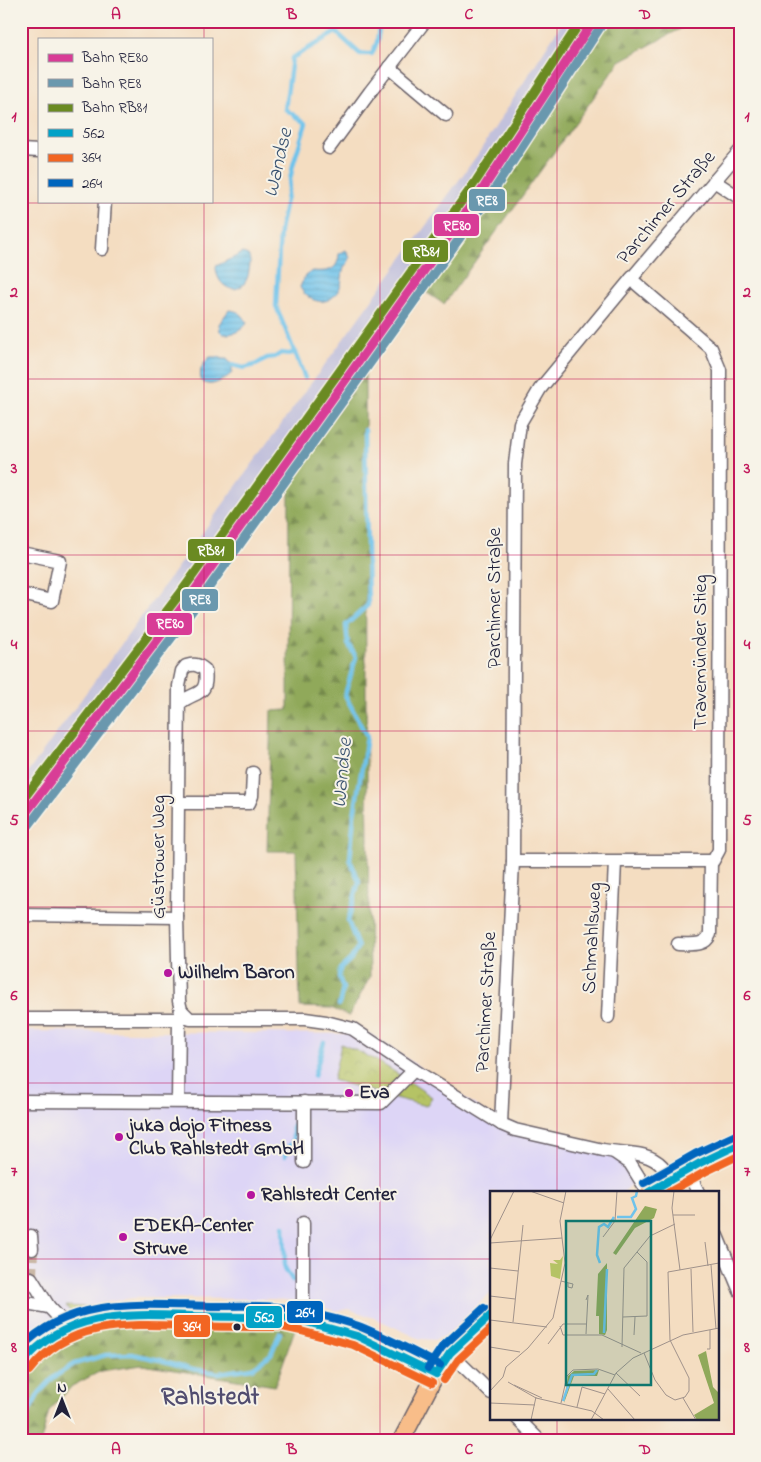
<svg xmlns="http://www.w3.org/2000/svg" width="761" height="1462" font-family="'Indie Flower',sans-serif">
  <style>
    .built { fill: #ddd5f6 }
    .industrial { fill: #c2c1dc }
    .forest { fill: url(#forest-firs); stroke: #59664a }
    .park { fill: url(#park-crowns); stroke: #6c7250 }
    .water { fill: url(#water-rules); stroke: #487293 }
    .lines { fill: none; stroke-linecap: round; stroke-linejoin: round }
    .stream { stroke: #6fc3eb; stroke-width: 4.5 }
    .minor-tunnel { stroke: #cab8a6; stroke-width: 12; stroke-dasharray: 12 6; stroke-linecap: butt }
    .minor-casing { stroke: #6c636a; stroke-width: 15 }
    .major-casing { stroke: #6c636a; stroke-width: 19 }
    .minor { stroke: #fff; stroke-width: 12 }
    .major { stroke: #f8bd89; stroke-width: 16 }
    .bus-1-casing { stroke: #f7f3e8; stroke-width: 11 }
    .bus-2-casing { stroke: #f7f3e8; stroke-width: 11 }
    .bus-3-casing { stroke: #f7f3e8; stroke-width: 11 }
    .bus-1 { stroke: #02a2c7; stroke-width: 8 }
    .bus-2 { stroke: #f26522; stroke-width: 8 }
    .bus-3 { stroke: #0065bd; stroke-width: 8 }
    .rail-1-casing { stroke: #f7f3e8; stroke-width: 12 }
    .rail-2-casing { stroke: #f7f3e8; stroke-width: 12 }
    .rail-3-casing { stroke: #f7f3e8; stroke-width: 12 }
    .rail-1 { stroke: #d83c96; stroke-width: 9 }
    .rail-2 { stroke: #6a98ae; stroke-width: 9 }
    .rail-3 { stroke: #6a8a22; stroke-width: 9 }
    .grid { fill: none; stroke: #c2185b; stroke-width: 1; stroke-opacity: 0.55 }
    .poi-dot { fill: #b5179e; stroke: #f7f3e8; stroke-width: 2 }
    .bus-dot { fill: #22223b; stroke: #f7f3e8; stroke-width: 2 }
    .labels { text-anchor: middle; dominant-baseline: central; stroke-width: 4; stroke-linejoin: round; paint-order: stroke }
    .street-label { font-size: 20px; fill: #22223b; stroke: #f7f3e8 }
    .poi-label { font-size: 20px; font-weight: bold; fill: #22223b; stroke: #f7f3e8; text-anchor: start }
    .water-label { font-size: 21px; font-style: italic; fill: #395270; stroke: #f7f3e8 }
    .district-label { font-size: 25px; font-weight: bold; fill: #514d70; stroke: #f7f3e8 }
    .inset-river { fill: none; stroke: #6fc3eb; stroke-width: 2.5 }
    .inset-road { fill: none; stroke: #a0928b; stroke-width: 1 }
    .view { fill: #0f766e; fill-opacity: 0.15; stroke: #0f766e; stroke-width: 2.5 }
    .inset-edge { fill: none; stroke: #22223b; stroke-width: 2.5 }
    .line-badge { stroke: #f7f3e8; stroke-width: 2 }
    .badge-label { font-size: 14px; text-anchor: middle; font-weight: bold; fill: #fff }
    .neatline { fill: none; stroke: #c2185b; stroke-width: 2 }
    .grid-label { font-size: 16px; text-anchor: middle; font-weight: bold; fill: #c2185b }
  </style>
  <defs>
    <pattern id="forest-firs" width="22" height="20" patternUnits="userSpaceOnUse" patternTransform="scale(1.25)"><rect width="22" height="20" fill="#90a95a"/><path d="M5 1l3.5 6h-7zM16 11l3.5 6h-7z" fill="#75894c"/></pattern>
    <pattern id="park-crowns" width="20" height="18" patternUnits="userSpaceOnUse" patternTransform="scale(1.25)"><rect width="20" height="18" fill="#b5c365"/><path d="M2 6a3 3 0 1 1 6 0M12 15a3 3 0 1 1 6 0" fill="none" stroke="#9ba759"/></pattern>
    <pattern id="water-rules" width="6" height="5" patternUnits="userSpaceOnUse" patternTransform="scale(1.25)"><rect width="6" height="5" fill="#6fc3eb"/><path d="M0 2.5h6" fill="none" stroke="#60a7ca"/></pattern>
  </defs>
  <rect width="100%" height="100%" fill="#f7f3e8"/>
  <filter id="ink" filterUnits="userSpaceOnUse"><feTurbulence type="fractalNoise" baseFrequency=".02" numOctaves="2"/><feDisplacementMap in="SourceGraphic" scale="10" xChannelSelector="R" yChannelSelector="G"/><feConvolveMatrix kernelMatrix="1 2 1 2 8 2 1 2 1" color-interpolation-filters="sRGB"/></filter>
  <filter id="wash" filterUnits="userSpaceOnUse"><feTurbulence type="fractalNoise" baseFrequency=".0096" numOctaves="4" result="noise"/><feDisplacementMap in="SourceGraphic" scale="20" xChannelSelector="R" yChannelSelector="G"/><feGaussianBlur stdDeviation="1.12" result="paint"/><feColorMatrix in="noise" values="0 0 0 0 0 0 0 0 0 0 0 0 0 0 0 0 0 1.4 0 .05"/><feComposite in="paint" operator="in"/></filter>
  <g filter="url(#wash)">
    <rect width="100%" height="100%" fill="#f4ddc1"/>
    <!-- built -->
    <path class="built" d="M21,1031L371,1034L494,1118L622,1151L636,1169L634,1181L623,1192H491V1292L448,1334L435,1340L420,1339L377,1319L349,1309L336,1311L305,1302L275,1299L132,1298L101,1303L71,1312L43,1327L25,1346L21,1352Z"/>
    <!-- industrial -->
    <path class="industrial" d="M563,21H607L511,169L289,478L162,650L21,829V782L478,154Z"/>
    <!-- forest -->
    <g class="forest">
      <path d="M607,21H695L620,61L444,304L424,291L511,169Z"/>
      <path d="M365,373L366,706L370,977L349,1016L331,1008L300,1007L296,851H267L271,711L288,710L289,478Z"/>
      <path d="M128,1321L296,1326L275,1386L142,1365L101,1371L72,1386L49,1411L41,1441H21L22,1385L43,1352L71,1335L98,1325Z"/>
    </g>
    <!-- park -->
    <g class="park">
      <path d="M341,1044C364,1053 383,1064 403,1077L385,1095L333,1080Z"/>
      <path d="M407,1080L432,1097L426,1106L391,1097Z"/>
      <path d="M66,1306L95,1307L73,1315Z"/>
    </g>
    <!-- water -->
    <g class="water">
      <path d="M346,250L350,258C349,262 346,265 344,268C341,276 343,284 338,291C328,308 307,302 300,287L305,276L312,271C326,272 338,272 339,254Z"/>
      <path d="M243,253L248,255C251,260 250,265 249,270C246,299 216,292 216,266Z"/>
      <path d="M229,310C239,311 243,314 247,323C241,332 233,334 223,334L220,331L219,324Z"/>
      <path d="M210,357H218L224,359H227L232,365V373C223,380 213,388 202,382C198,371 202,364 210,357Z"/>
    </g>
    <g class="lines">
      <!-- stream -->
      <g class="stream">
        <path d="M232,365L244,368L255,365L267,358L275,357L281,353L290,354L295,351"/>
        <path d="M305,378L276,306L280,230L293,165L306,123L285,109L292,58L336,32L360,54H372L377,42L380,21"/>
        <path d="M339,1005L343,988L339,977L340,969L351,959L358,947L348,921L359,881L350,860L354,815L367,737L345,695L356,657L348,644L346,625L368,605L365,430"/>
        <path d="M314,1076L324,1042"/>
        <path d="M285,1156L286,1149L293,1142V1126"/>
        <path d="M284,1226L285,1268L293,1281"/>
        <path d="M21,1427L39,1393L54,1377L74,1364L106,1355L132,1354L160,1360L193,1369L218,1373L253,1368L271,1354L280,1333"/>
      </g>
    </g>
  </g>
  <g filter="url(#ink)">
    <g class="lines">
      <!-- minor-tunnel -->
      <path class="minor-tunnel" d="M31,1278L32,1249"/>
      <defs>
        <g id="minor">
          <path d="M389,67L446,115"/>
          <path d="M329,148L370,92L425,21"/>
          <path d="M21,150L39,151"/>
          <path d="M714,181L740,198"/>
          <path d="M102,249L105,201"/>
          <path d="M21,553L60,561L52,601L21,594"/>
          <path d="M179,704C194,690 209,698 205,670C198,664 194,664 186,666L182,671L179,686L177,917L179,1001L181,1010"/>
          <path d="M178,803H249L252,796L253,773"/>
          <path d="M513,861H713L719,850L720,370L711,348L631,279"/>
          <path d="M21,915L177,917"/>
          <path d="M678,944C691,944 705,947 710,934L711,861"/>
          <path d="M181,1010L190,1019H305L326,1022L353,1029L414,1070L501,1124L515,1130L603,1150C623,1154 647,1150 662,1166C665,1170 668,1175 671,1179"/>
          <path d="M608,1017L615,862"/>
          <path d="M21,1019H179L181,1010"/>
          <path d="M21,1101L381,1103L414,1070"/>
          <path d="M178,1101L179,1019"/>
          <path d="M501,1124L513,861L515,464L520,423L540,389L631,279L740,151"/>
          <path d="M614,1152L630,1163L648,1192"/>
          <path d="M304,1162V1102"/>
          <path d="M687,1170L698,1192"/>
          <path d="M303,1223V1303L316,1325"/>
          <path d="M31,1236L32,1249"/>
          <path d="M717,1236L740,1291"/>
          <path d="M31,1278L49,1307L69,1328"/>
          <path d="M21,1302L49,1307"/>
          <path d="M450,1353L491,1393"/>
          <path d="M21,1365C41,1333 90,1317 125,1315C147,1313 169,1315 191,1316C222,1316 252,1317 283,1317L303,1321L357,1336L436,1374"/>
          <path d="M517,1418L540,1441"/>
        </g>
        <g id="major">
          <path d="M649,1192L700,1163L740,1144"/>
          <path d="M401,1441L436,1374L450,1353L491,1315"/>
        </g>
      </defs>
      <!-- minor casing -->
      <use href="#minor" class="minor-casing"/>
      <!-- major casing -->
      <use href="#major" class="major-casing"/>
      <!-- minor -->
      <use href="#minor" class="minor"/>
      <!-- major -->
      <use href="#major" class="major"/>
      <defs>
        <g id="bus-1">
          <path d="M649,1192L700,1163L740,1144"/>
          <path d="M21,1365C64,1310 128,1314 191,1316C221,1317 252,1317 283,1317L303,1321L357,1336L436,1374"/>
          <path d="M436,1374L450,1353L491,1315"/>
        </g>
        <g id="bus-2">
          <path d="M669,1192L705,1172L740,1155"/>
          <path d="M29,1371C69,1319 132,1324 190,1326C221,1327 251,1327 282,1327L301,1331L353,1345L432,1383"/>
          <path d="M444,1380L458,1360L491,1329"/>
        </g>
        <g id="bus-3">
          <path d="M644,1183L695,1154L736,1135"/>
          <path d="M21,1348C71,1295 147,1305 212,1306C243,1306 276,1304 306,1312C324,1316 344,1320 361,1327C388,1338 414,1352 440,1365"/>
          <path d="M428,1368L442,1347L484,1308"/>
        </g>
      </defs>
      <!-- bus-1 casing -->
      <use href="#bus-1" class="bus-1-casing"/>
      <!-- bus-2 casing -->
      <use href="#bus-2" class="bus-2-casing"/>
      <!-- bus-3 casing -->
      <use href="#bus-3" class="bus-3-casing"/>
      <!-- bus-1 -->
      <use href="#bus-1" class="bus-1"/>
      <!-- bus-2 -->
      <use href="#bus-2" class="bus-2"/>
      <!-- bus-3 -->
      <use href="#bus-3" class="bus-3"/>
      <defs>
        <path id="rail-1" d="M21,819L187,601L484,187L593,21"/>
        <path id="rail-2" d="M29,825L195,607L492,193L601,26"/>
        <path id="rail-3" d="M21,802L179,595L476,181L581,21"/>
      </defs>
      <!-- rail-1 casing -->
      <use href="#rail-1" class="rail-1-casing"/>
      <!-- rail-2 casing -->
      <use href="#rail-2" class="rail-2-casing"/>
      <!-- rail-3 casing -->
      <use href="#rail-3" class="rail-3-casing"/>
      <!-- rail-1 -->
      <use href="#rail-1" class="rail-1"/>
      <!-- rail-2 -->
      <use href="#rail-2" class="rail-2"/>
      <!-- rail-3 -->
      <use href="#rail-3" class="rail-3"/>
    </g>
  </g>
  <!-- grid -->
  <path class="grid" d="M204,21V39M380,21V1441M557,21V1192M204,201V1441M21,203H740M21,379H740M21,555H740M21,731H740M21,907H740M21,1083H740M21,1259H491M717,1259H740M557,1418V1441"/>
  <!-- markers -->
  <g class="poi-dot">
    <circle cx="168" cy="973" r="5"/>
    <circle cx="349" cy="1093" r="5"/>
    <circle cx="119" cy="1137" r="5"/>
    <circle cx="251" cy="1195" r="5"/>
    <circle cx="123" cy="1237" r="5"/>
  </g>
  <circle class="bus-dot" cx="237" cy="1327" r="4.5"/>
  <g class="labels">
    <!-- street labels -->
    <g class="street-label">
      <text transform="translate(667 208) rotate(-50)">Parchimer Straße</text>
      <text transform="translate(495 598) rotate(-90)">Parchimer Straße</text>
      <text transform="translate(701 652) rotate(-90)">Travemünder Stieg</text>
      <text transform="translate(159 857) rotate(-90)">Güstrower Weg</text>
      <text transform="translate(593 938) rotate(-87)">Schmahlsweg</text>
      <text transform="translate(487 1002) rotate(-87)">Parchimer Straße</text>
    </g>
    <!-- poi labels -->
    <g class="poi-label">
      <text x="178" y="973">Wilhelm Baron</text>
      <text x="359" y="1093">Eva</text>
      <text x="129" y="1126">juka dojo Fitness<tspan x="129" dy="23">Club Rahlstedt GmbH</tspan></text>
      <text x="261" y="1195">Rahlstedt Center</text>
      <text x="133" y="1226">EDEKA-Center<tspan x="133" dy="23">Struve</tspan></text>
    </g>
    <!-- water labels -->
    <g class="water-label">
      <text transform="translate(279 163) rotate(-77)">Wandse</text>
      <text transform="translate(343 773) rotate(-85)">Wandse</text>
    </g>
    <!-- district labels -->
    <g class="district-label">
      <text x="210" y="1398">Rahlstedt</text>
    </g>
  </g>
  <!-- overview -->
  <g transform="translate(490 1191)">
    <rect width="229" height="229" fill="#f4ddc1"/>
    <path d="M73,65L70,88L61,85L60,72L68,73L63,69H70Z" fill="#b5c365"/>
    <path d="M155,15L167,18L164,27L145,37L126,64L123,62ZM117,72V139L115,144L109,143V125H106L108,83ZM216,160L223,196L229,202V229H207L204,224L224,212L208,164ZM109,179L107,185H84L74,212L78,185L84,180Z" fill="#90a95a"/>
    <path class="inset-river" d="M127,26H141L146,18L142,7L146,5L147,0M110,72L107,64L109,36L114,33L118,36L124,26M114,142L117,78M73,210L82,184L104,183L107,179"/>
    <path class="inset-road" d="M40,0L74,12M184,0L182,17L190,79M183,24H205M113,46L125,30L127,0M0,49L24,0M215,51L218,75M0,52L72,47M221,74L226,138M0,77L28,80M201,78L203,141M71,90L83,93L82,97L78,96V92M0,105L25,108M96,109L98,104L96,143M133,126L157,125V71L147,61M0,129L57,136M23,131L33,34M70,135L73,144H112L151,162M144,144L145,126M58,153L73,133H96M0,156L30,161M132,156L134,77L160,45L185,33M217,158H220V139M154,162L165,189L176,204L185,209L195,206L199,200V187L180,149L178,81L229,72M126,182L150,205M18,191L46,207L102,220L114,229M24,194L52,207M118,198L145,229M0,200L13,186L16,176L38,157L63,127L75,72L70,30L76,0M193,207L206,229M0,212L45,214M71,212L77,185L83,179L108,178L125,184M87,216L92,196L115,203M41,229L46,206M101,229L126,182L143,167L193,144L229,137"/>
    <path class="view" d="M76,30H161V194H76Z"/>
    <rect width="229" height="229" class="inset-edge"/>
  </g>
  <g class="line-badge">
    <rect x="468" y="188" width="38" height="24" rx="5" fill="#6a98ae"/>
    <rect x="433" y="213" width="47" height="24" rx="5" fill="#d83c96"/>
    <rect x="402" y="239" width="47" height="24" rx="5" fill="#6a8a22"/>
    <rect x="187" y="538" width="48" height="24" rx="5" fill="#6a8a22"/>
    <rect x="181" y="588" width="38" height="24" rx="5" fill="#6a98ae"/>
    <rect x="146" y="612" width="47" height="24" rx="5" fill="#d83c96"/>
    <rect x="286" y="1300" width="38" height="24" rx="5" fill="#0065bd"/>
    <rect x="245" y="1305" width="38" height="24" rx="5" fill="#02a2c7"/>
    <rect x="173" y="1314" width="38" height="24" rx="5" fill="#f26522"/>
  </g>
  <g class="badge-label">
    <text x="487" y="205">RE8</text>
    <text x="457" y="230">RE80</text>
    <text x="426" y="256">RB81</text>
    <text x="211" y="555">RB81</text>
    <text x="200" y="604">RE8</text>
    <text x="170" y="628">RE80</text>
    <text x="305" y="1317">264</text>
    <text x="264" y="1322">562</text>
    <text x="192" y="1331">364</text>
  </g>
  <!-- margin -->
  <rect width="761" height="1462" fill="none" stroke="#f7f3e8" stroke-width="55"/>
  <!-- legend -->
  <rect x="38" y="38" width="175" height="165" fill="#f7f3e8" stroke="#a29fa3"/>
  <rect x="48" y="54" width="25" height="8" fill="#d83c96" stroke="#a29fa3"/>
  <text x="82" y="62" font-size="15" fill="#22223b">Bahn RE80</text>
  <rect x="48" y="79" width="25" height="8" fill="#6a98ae" stroke="#a29fa3"/>
  <text x="82" y="88" font-size="15" fill="#22223b">Bahn RE8</text>
  <rect x="48" y="104" width="25" height="8" fill="#6a8a22" stroke="#a29fa3"/>
  <text x="82" y="112" font-size="15" fill="#22223b">Bahn RB81</text>
  <rect x="48" y="129" width="25" height="8" fill="#02a2c7" stroke="#a29fa3"/>
  <text x="82" y="138" font-size="15" fill="#22223b">562</text>
  <rect x="48" y="154" width="25" height="8" fill="#f26522" stroke="#a29fa3"/>
  <text x="82" y="162" font-size="15" fill="#22223b">364</text>
  <rect x="48" y="179" width="25" height="8" fill="#0065bd" stroke="#a29fa3"/>
  <text x="82" y="188" font-size="15" fill="#22223b">264</text>
  <!-- north arrow -->
  <g transform="translate(62 1400)" stroke="#f7f3e8" stroke-width="4" paint-order="stroke">
  <path d="M0-4L9 19L0 12L-9 19Z" fill="#22223b"/>
  <text y="-8" font-size="14" font-weight="bold" text-anchor="middle" fill="#22223b">N</text>
  </g>
  <rect x="28" y="28" width="706" height="1406" class="neatline"/>
  <g class="grid-label">
    <text x="116" y="19">A</text>
    <text x="292" y="19">B</text>
    <text x="469" y="19">C</text>
    <text x="645" y="19">D</text>
    <text x="14" y="121">1</text>
    <text x="747" y="121">1</text>
    <text x="14" y="297">2</text>
    <text x="747" y="297">2</text>
    <text x="14" y="473">3</text>
    <text x="747" y="473">3</text>
    <text x="14" y="649">4</text>
    <text x="747" y="649">4</text>
    <text x="14" y="825">5</text>
    <text x="747" y="825">5</text>
    <text x="14" y="1000">6</text>
    <text x="747" y="1000">6</text>
    <text x="14" y="1176">7</text>
    <text x="747" y="1176">7</text>
    <text x="14" y="1352">8</text>
    <text x="747" y="1352">8</text>
    <text x="116" y="1454">A</text>
    <text x="292" y="1454">B</text>
    <text x="469" y="1454">C</text>
    <text x="645" y="1454">D</text>
  </g>
</svg>
